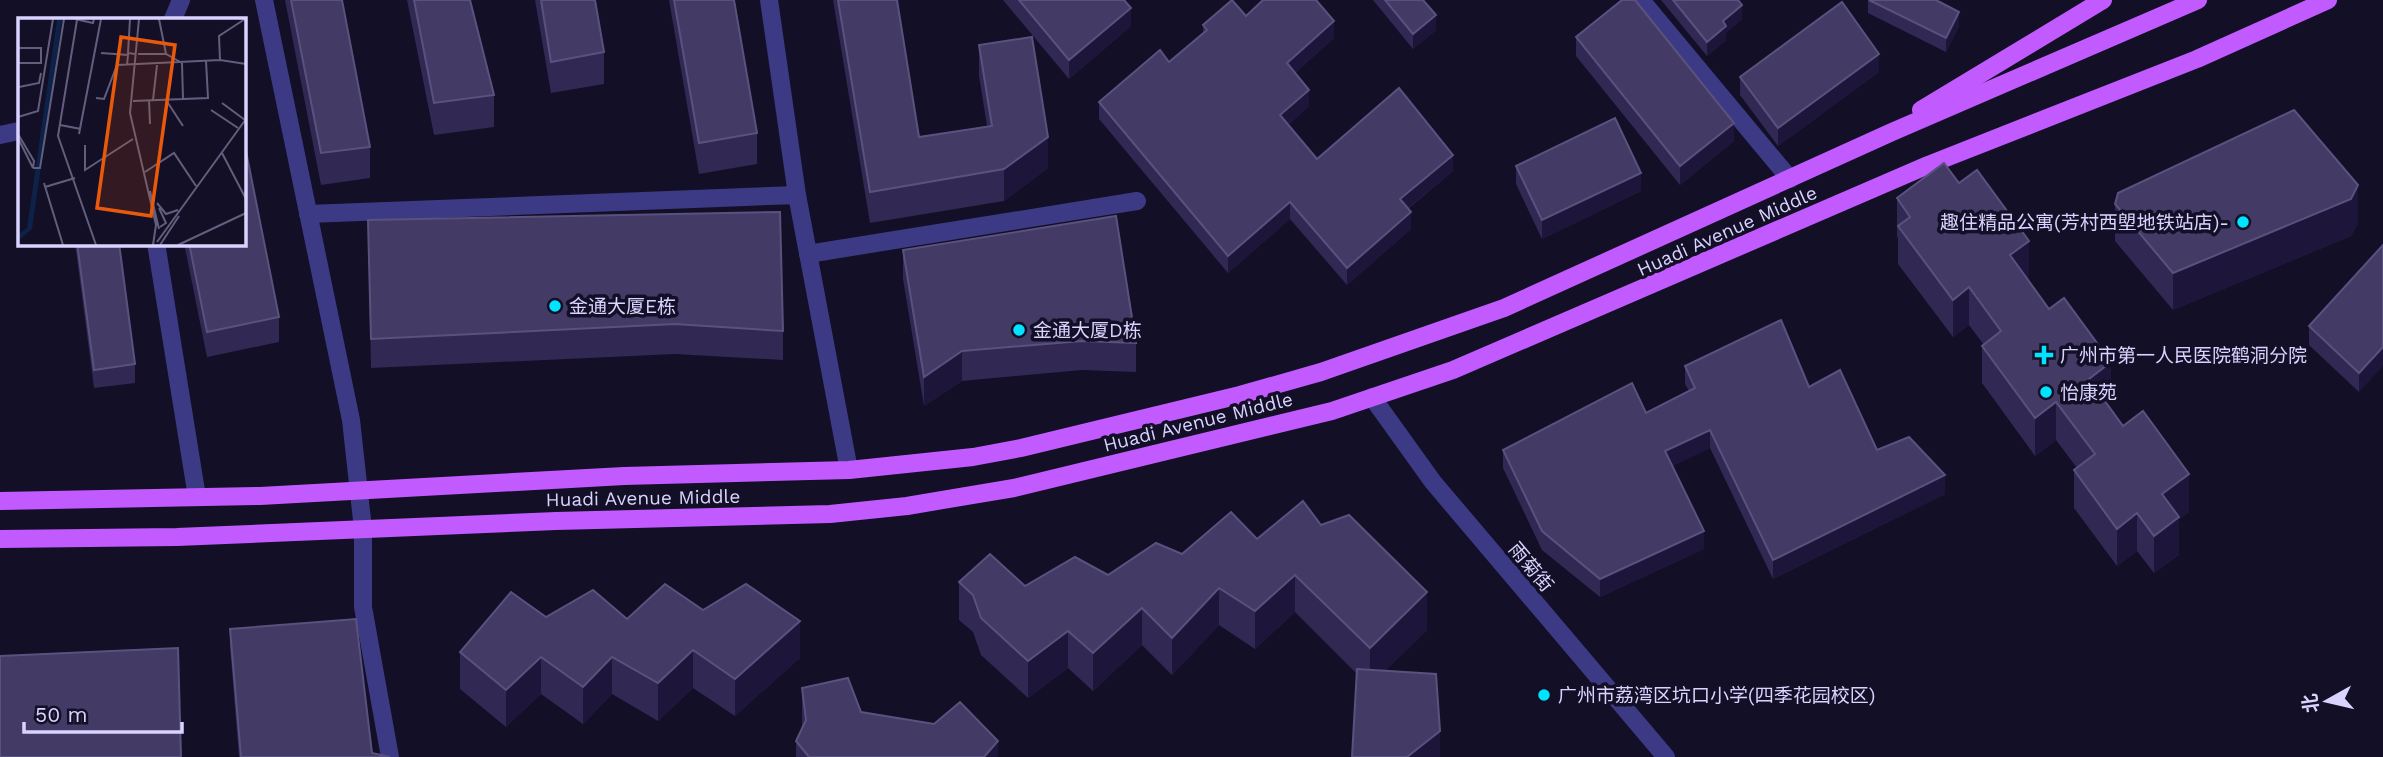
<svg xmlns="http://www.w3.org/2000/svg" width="2383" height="757" font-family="'Work Sans','Noto Sans SC',sans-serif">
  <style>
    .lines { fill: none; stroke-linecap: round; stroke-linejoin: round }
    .minor { stroke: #3d3a85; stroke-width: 18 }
    .primary { stroke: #c25bff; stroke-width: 18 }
    .wall { fill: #312854 }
    .shaded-wall { fill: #1d163a }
    .building { fill: #433a66; stroke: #5a527e; stroke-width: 2 }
    .poi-dot { fill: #00e5ff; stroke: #130f26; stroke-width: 2.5 }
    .labels { text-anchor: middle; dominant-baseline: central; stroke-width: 7; stroke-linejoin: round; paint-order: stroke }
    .poi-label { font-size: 19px; fill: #d9d4ff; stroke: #130f26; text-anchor: start }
    .street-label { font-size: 19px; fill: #d9d4ff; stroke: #130f26 }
    .inset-road { fill: none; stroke: #625e7d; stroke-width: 2 }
    .view { fill: #e8590c; fill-opacity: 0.15; stroke: #e8590c; stroke-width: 3.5 }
    .inset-edge { fill: none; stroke: #d9d4ff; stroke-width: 3.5 }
  </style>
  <rect width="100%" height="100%" fill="#130f26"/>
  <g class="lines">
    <!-- minor -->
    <g class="minor">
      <path d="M264,0L351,420L363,529V607L390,757"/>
      <path d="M769,0L797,195L849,470"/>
      <path d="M1641,0L1790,179"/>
      <path d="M173,19L181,0"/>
      <path d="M0,135L19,131"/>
      <path d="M308,214L797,195"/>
      <path d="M156,243L197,497"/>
      <path d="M808,254L1137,201"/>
      <path d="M1372,397L1433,482L1666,757"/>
    </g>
    <!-- primary -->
    <g class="primary">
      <path d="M1921,110L2103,0"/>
      <path d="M0,501L260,496L624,476L849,470L973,457L1021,448L1240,395L1321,372L1504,308L1892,132L2198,0"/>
      <path d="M0,539L177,537L556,521L830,514L907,506L1014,488L1332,411L1453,370L1928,165L2197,59L2328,0"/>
    </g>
  </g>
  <!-- wall -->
  <g class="wall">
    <path d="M285,0H342L370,147V178L321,185Z"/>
    <path d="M407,0H470L494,95V127L434,135Z"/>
    <path d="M535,0H595L604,52V84L551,93Z"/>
    <path d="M669,0H734L757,133V164L699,174Z"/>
    <path d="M833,0H897L919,137L987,126L979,76V45L1048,168L1004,201L870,223Z"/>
    <path d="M1003,0H1124L1131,26L1069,79Z"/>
    <path d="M1373,0H1423L1436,30L1413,49Z"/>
    <path d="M1661,0H1738L1742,19L1726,33V40L1707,56Z"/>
    <path d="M1868,0H1936L1959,26L1946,52L1868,13Z"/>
    <path d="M1246,16L1334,38L1295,73L1309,106L1288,125L1317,159L1453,171L1408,209L1411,229L1347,285L1290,219L1228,273L1099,119V102L1169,62L1203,33V25Z"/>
    <path d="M1576,37L1734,141L1680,185L1576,56Z"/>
    <path d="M1879,72L1778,146L1740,95V77Z"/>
    <path d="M1516,166L1641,191L1542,239L1516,184Z"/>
    <path d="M1897,198L2029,278L2027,279L2111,400L2106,403L2189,512L2179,519V555L2154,573L2137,551L2117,566L2074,508V470L2077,468L2056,440L2035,456L1982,383V346L1984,345L1969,325L1953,337L1898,264V238L1897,236Z"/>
    <path d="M2115,204L2358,223L2351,236L2173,310L2115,241Z"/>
    <path d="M368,220L783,331V360L675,354L371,368Z"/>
    <path d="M75,243H119L135,364V383L94,388Z"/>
    <path d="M184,243H243L279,317V342L207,357Z"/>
    <path d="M2383,245L2359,392L2309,345V326Z"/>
    <path d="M903,250L1136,343V372L1082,370L962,381L924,406L903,279Z"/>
    <path d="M1685,366L1809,387L1877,450L1945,494L1773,579L1710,448L1672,466L1704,549L1600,597L1542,550L1503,468V450L1646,413L1689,391L1685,384Z"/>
    <path d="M1321,525L1427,630L1385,671L1440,757L1295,612L1255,649L1219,625L1172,675L1142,645L1093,691L1068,668L1028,698L981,655L973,632L959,620V582L1025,586L1108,575L1182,554Z"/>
    <path d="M703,610L800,658L735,716L693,688L658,721L612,694L583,724L541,694L506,727L460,689V652L627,619Z"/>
    <path d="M230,629L372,753L390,757H239L230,647Z"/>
    <path d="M802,688L861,712L998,757H796V741L802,729Z"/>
  </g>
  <!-- shaded-wall -->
  <g class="shaded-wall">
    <path d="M1742,5V19L1726,33V40L1707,56V42L1723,21Z"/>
    <path d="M1131,8V26L1069,79V60Z"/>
    <path d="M1959,12V26L1946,52V38Z"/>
    <path d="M1436,15V30L1413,49V34Z"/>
    <path d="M1334,21V38L1287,80V63Z"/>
    <path d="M1879,54V72L1778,146V128Z"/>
    <path d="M1309,90V106L1280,132V115Z"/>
    <path d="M1734,123V141L1680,185V166Z"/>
    <path d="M1048,137V168L1004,201V169Z"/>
    <path d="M1453,155V171L1400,215V199Z"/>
    <path d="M1641,173V191L1542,239V220Z"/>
    <path d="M2358,185V223L2351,236L2173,310V273Z"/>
    <path d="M1290,202V219L1228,273V256Z"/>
    <path d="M1411,212V229L1347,285V268Z"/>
    <path d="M2029,241V278L2010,293V255Z"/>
    <path d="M1969,287V325L1953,337V300Z"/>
    <path d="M2383,347V366L2359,392V373Z"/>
    <path d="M962,351V381L924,406V377Z"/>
    <path d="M2111,362V400L2089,416V379Z"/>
    <path d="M2056,402V440L2035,456V418Z"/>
    <path d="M1710,430V448L1665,470V451Z"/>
    <path d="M2189,474V512L2179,519V555L2154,573V536L2162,494Z"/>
    <path d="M1945,475V494L1773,579V560Z"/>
    <path d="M2137,513V551L2117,566V529Z"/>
    <path d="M1704,531V549L1600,597V579Z"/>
    <path d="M1295,575V612L1255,649V611Z"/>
    <path d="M1219,588V625L1172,675V638Z"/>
    <path d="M1427,592V630L1370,686V648Z"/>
    <path d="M1142,608V645L1093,691V653Z"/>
    <path d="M800,621V658L735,716V679Z"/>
    <path d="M1068,631V668L1028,698V661Z"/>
    <path d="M693,650V688L658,721V683Z"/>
    <path d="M541,657V694L506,727V690Z"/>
    <path d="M612,657V694L583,724V687Z"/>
    <path d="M1440,731V757H1407Z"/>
    <path d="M998,741V757H984Z"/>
  </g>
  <!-- building -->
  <g class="building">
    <path d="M291,0H342L370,147L321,153Z"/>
    <path d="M414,0H470L494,95L434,103Z"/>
    <path d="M541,0H595L604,52L551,62Z"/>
    <path d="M674,0H734L757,133L699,143Z"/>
    <path d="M838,0H897L919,137L992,126L979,45L1032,37L1048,137L1004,169L870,192Z"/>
    <path d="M1019,0H1124L1131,8L1069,60Z"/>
    <path d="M1232,0L1246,16L1263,0H1316L1334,21L1287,63L1309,90L1280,115L1317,159L1399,88L1453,155L1400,199L1411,212L1347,268L1290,202L1228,256L1099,102L1160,50L1169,62L1207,30L1203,25Z"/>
    <path d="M1385,0H1423L1436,15L1413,34Z"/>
    <path d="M1622,0H1635L1734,123L1680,166L1576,37Z"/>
    <path d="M1673,0H1738L1742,5L1723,21L1726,26L1707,42Z"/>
    <path d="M1869,0H1936L1959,12L1946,38Z"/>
    <path d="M1842,2L1879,54L1778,128L1740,77Z"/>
    <path d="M2294,110L2358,185L2351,199L2173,273L2115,204L2118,193Z"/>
    <path d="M1615,118L1641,173L1542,220L1516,166Z"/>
    <path d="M243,136L279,317L207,332L189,243H243Z"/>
    <path d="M1944,163L1959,183L1977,170L2029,241L2010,255L2049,309L2064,298L2111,362L2089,379L2123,426L2143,411L2189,474L2162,494L2179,517L2154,536L2137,513L2117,529L2074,470L2095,454L2056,402L2035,418L1982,346L2001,331L1969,287L1953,300L1898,226L1910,217L1897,198Z"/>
    <path d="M780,212L783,331L675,324L371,339L368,220Z"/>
    <path d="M1116,216L1136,343L1082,341L962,351L924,377L903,250Z"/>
    <path d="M77,243H119L135,364L94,370Z"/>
    <path d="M2383,245V347L2359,373L2309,326Z"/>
    <path d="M1781,320L1809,387L1840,370L1877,450L1909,437L1945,475L1773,560L1710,430L1665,451L1704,531L1600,579L1542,531L1503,450L1632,383L1646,413L1695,388L1685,366Z"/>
    <path d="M1303,501L1321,525L1349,515L1427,592L1370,648L1295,575L1255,611L1219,588L1172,638L1142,608L1093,653L1068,631L1028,661L981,618L973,595L959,582L990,554L1025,586L1075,557L1108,575L1156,543L1182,554L1231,512L1257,539Z"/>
    <path d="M665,584L703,610L746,584L800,621L735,679L693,650L658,683L612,657L583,687L541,657L506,690L460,652L511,592L546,617L593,590L627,619Z"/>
    <path d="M356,619L372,753L390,757H241L230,629Z"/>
    <path d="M178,648L181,757H0V656Z"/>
    <path d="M1357,669L1436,674L1440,731L1407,757H1352Z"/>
    <path d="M848,678L861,712L934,724L960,702L998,741L984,757H809L796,741L806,720L802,688Z"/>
  </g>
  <!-- markers -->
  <g class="poi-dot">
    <circle cx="2243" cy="222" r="7"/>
    <circle cx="555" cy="306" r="7"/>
    <circle cx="1019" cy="330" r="7"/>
    <path d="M2040.5 344.5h7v7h7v7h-7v7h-7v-7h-7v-7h7z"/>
    <circle cx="2046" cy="392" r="7"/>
    <circle cx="1544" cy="695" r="7"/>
  </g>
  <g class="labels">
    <!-- poi labels -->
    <g class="poi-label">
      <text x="2229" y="222" text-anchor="end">趣住精品公寓(芳村西塱地铁站店)-</text>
      <text x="569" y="306">金通大厦E栋</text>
      <text x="1033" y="330">金通大厦D栋</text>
      <text x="2060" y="355">广州市第一人民医院鹤洞分院</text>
      <text x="2060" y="392">怡康苑</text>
      <text x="1558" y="695">广州市荔湾区坑口小学(四季花园校区)</text>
    </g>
    <!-- street labels -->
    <g class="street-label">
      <text transform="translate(1727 231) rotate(-24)">Huadi Avenue Middle</text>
      <text transform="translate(1198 422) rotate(-14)">Huadi Avenue Middle</text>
      <text transform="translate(643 498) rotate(-1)">Huadi Avenue Middle</text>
      <text transform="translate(1531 567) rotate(50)">雨菊街</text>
    </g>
  </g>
  <!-- overview -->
  <g transform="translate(18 18)">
    <rect width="228" height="228" fill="#130f26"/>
    <path d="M39,1H44L14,211L0,223V216L9,210Z" fill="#0c2248"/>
    <path class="inset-road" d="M57,1L75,5L76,1M112,1L110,35L117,36M121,1L112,95L138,207L135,227M141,1L148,36M59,2L40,118L78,227M0,30H23V45H0V69M83,35L110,37L109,47M120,36H148L164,45L165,81M202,42L201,18L227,1M1,69L21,65L23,55M78,80L86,81L99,47L202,42L228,46M131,82L132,106M135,82L139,47M148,82L165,108M115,83L190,80L188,43M204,85L227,102M193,92L220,110M0,99L20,93L35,1M42,107L63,111M0,116L16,143L15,150M61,116L83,1M0,120L15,150M67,127V152L115,121M204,135L228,181M15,150H22L46,1M127,154L156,135L178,168M26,165L45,227M27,169L57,160M132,173L141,211M139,185L148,196L160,192M141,190L148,205L142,209M139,224L228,101M142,227L161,198M160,227L228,195"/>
    <path class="view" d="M103,19L157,27L133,198L79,190Z"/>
    <rect width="228" height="228" class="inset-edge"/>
  </g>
  <!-- north arrow -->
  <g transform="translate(2327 701) rotate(262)" stroke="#130f26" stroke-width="5" paint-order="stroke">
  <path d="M0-5L12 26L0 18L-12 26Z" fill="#d9d4ff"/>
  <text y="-10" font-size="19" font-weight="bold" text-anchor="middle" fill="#d9d4ff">北</text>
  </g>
  <!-- scale -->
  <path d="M24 722v10h158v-10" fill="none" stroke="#d9d4ff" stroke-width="3.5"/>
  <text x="35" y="722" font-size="21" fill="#d9d4ff" stroke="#130f26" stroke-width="5" paint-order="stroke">50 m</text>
</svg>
